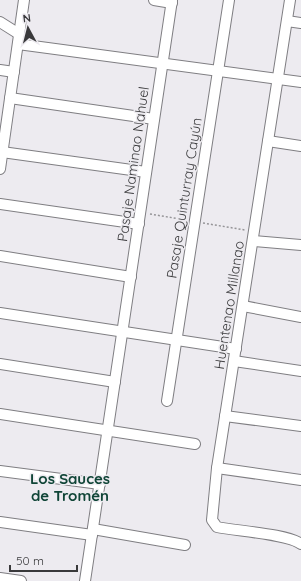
<svg xmlns="http://www.w3.org/2000/svg" width="301" height="581" font-family="Quicksand,sans-serif">
  <style>
    .lines { fill: none; stroke-linecap: round; stroke-linejoin: round }
    .minor-casing { stroke: #7f7e82; stroke-width: 12 }
    .path { stroke: #969598; stroke-width: 1.5; stroke-dasharray: 2 2; stroke-linecap: butt }
    .minor { stroke: #fff; stroke-width: 10 }
    .labels { text-anchor: middle; dominant-baseline: central; stroke-width: 3; stroke-linejoin: round; paint-order: stroke }
    .street-label { font-size: 14px; fill: #39393b; stroke: #edebf0 }
    .neighbourhood-label { font-size: 15px; font-weight: bold; fill: #104537; stroke: #edebf0 }
  </style>
  <rect width="100%" height="100%" fill="#edebf0"/>
  <g class="lines">
    <defs>
      <g id="minor">
        <path d="M154,0L172,3"/>
        <path d="M290,0L217,468L212,520L217,527C236,531 288,534 301,544"/>
        <path d="M287,21L301,23"/>
        <path d="M0,22L19,34"/>
        <path d="M18,44L301,82"/>
        <path d="M0,70L14,72"/>
        <path d="M10,98L154,119"/>
        <path d="M268,141L301,146"/>
        <path d="M2,152L146,172"/>
        <path d="M0,169L24,0"/>
        <path d="M0,204L139,224"/>
        <path d="M253,241L301,245"/>
        <path d="M0,256L131,277"/>
        <path d="M243,306L301,317"/>
        <path d="M0,313L236,349"/>
        <path d="M234,361L301,371"/>
        <path d="M0,364L115,382"/>
        <path d="M167,401L229,0"/>
        <path d="M0,414L195,444"/>
        <path d="M225,416L301,426"/>
        <path d="M217,468L301,480"/>
        <path d="M0,471L100,484"/>
        <path d="M0,522L92,535"/>
        <path d="M93,529L185,545"/>
        <path d="M0,578L21,581"/>
        <path d="M85,581L172,0"/>
      </g>
    </defs>
    <!-- minor casing -->
    <use href="#minor" class="minor-casing"/>
    <!-- path -->
    <g class="path">
      <path d="M150,214L186,220"/>
      <path d="M203,223L245,230"/>
    </g>
    <!-- minor -->
    <use href="#minor" class="minor"/>
  </g>
  <g class="labels">
    <!-- street labels -->
    <g class="street-label">
      <text transform="translate(133 164) rotate(-82)">Pasaje Naminao Nahuel</text>
      <text transform="translate(184 198) rotate(-81)">Pasaje Quinturray Cayún</text>
      <text transform="translate(229 305) rotate(-81)">Huentenao Millanao</text>
    </g>
    <!-- neighbourhood labels -->
    <g class="neighbourhood-label">
      <text x="70" y="478">Los Sauces<tspan x="70" dy="17">de Tromén</tspan></text>
    </g>
  </g>
  <!-- north arrow -->
  <g transform="translate(28 28) rotate(353)" stroke="#edebf0" stroke-width="3" paint-order="stroke">
  <path d="M0-3L7 15L0 10L-7 15Z" fill="#39393b"/>
  <text y="-6" font-size="11" font-weight="bold" text-anchor="middle" fill="#39393b">N</text>
  </g>
  <!-- scale -->
  <path d="M10 565v6h67v-6" fill="none" stroke="#39393b" stroke-width="2"/>
  <text x="16" y="565" font-size="12" fill="#39393b" stroke="#edebf0" stroke-width="3" paint-order="stroke">50 m</text>
</svg>
